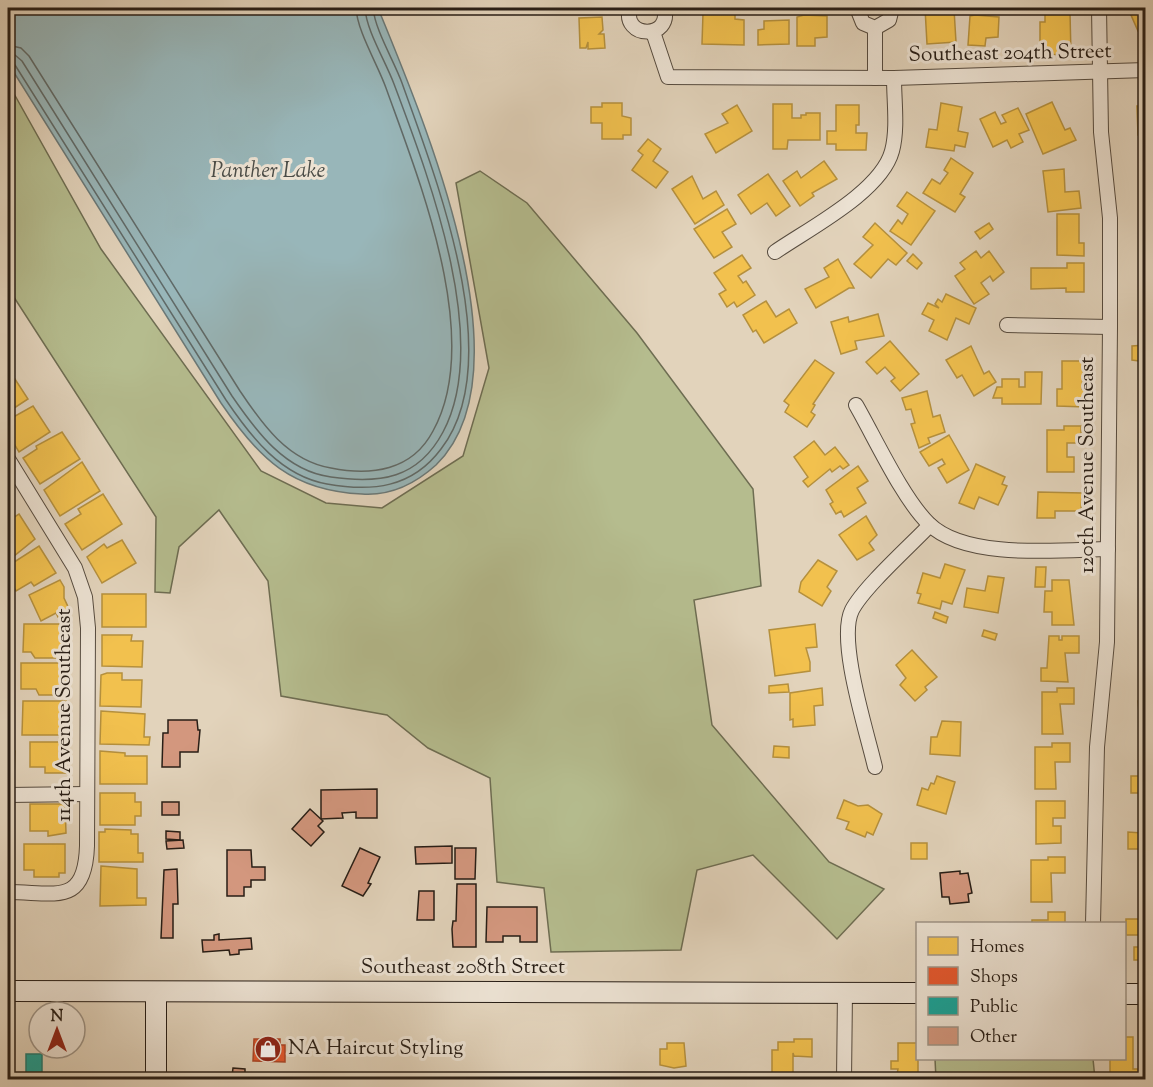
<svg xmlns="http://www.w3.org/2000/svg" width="1153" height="1087" font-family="'Sorts Mill Goudy',serif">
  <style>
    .green { fill: #b5bc8e; stroke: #6e6d52; stroke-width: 1.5 }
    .water { fill: #98b6b9; stroke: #6b7978; stroke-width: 1.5 }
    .homes { fill: #f2c14e; stroke: #b5903d; stroke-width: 1.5 }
    .shops { fill: #e4572e; stroke: #ac4627; stroke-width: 1.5 }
    .public { fill: #17a398; stroke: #1c7b71; stroke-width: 1.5 }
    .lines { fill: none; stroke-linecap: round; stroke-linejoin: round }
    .shore { stroke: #606a68; stroke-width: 1.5 }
    .building { fill: #d3977e; stroke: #281e16; stroke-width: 1.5 }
    .street-casing { stroke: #564b3f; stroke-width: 16 }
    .secondary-casing { stroke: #281e16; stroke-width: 22 }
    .street { stroke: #ece2d3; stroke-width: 14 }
    .secondary { stroke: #ece2d3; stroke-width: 20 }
    .labels { text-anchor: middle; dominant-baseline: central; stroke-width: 6; stroke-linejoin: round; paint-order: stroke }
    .street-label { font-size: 21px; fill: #281e16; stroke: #ece2d3 }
    .poi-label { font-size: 21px; fill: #281e16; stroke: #ece2d3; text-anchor: start }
    .water-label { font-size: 22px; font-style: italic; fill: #4a4c47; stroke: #ece2d3 }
  </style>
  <rect width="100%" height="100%" fill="#e2d3bb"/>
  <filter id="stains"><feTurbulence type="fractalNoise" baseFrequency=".00333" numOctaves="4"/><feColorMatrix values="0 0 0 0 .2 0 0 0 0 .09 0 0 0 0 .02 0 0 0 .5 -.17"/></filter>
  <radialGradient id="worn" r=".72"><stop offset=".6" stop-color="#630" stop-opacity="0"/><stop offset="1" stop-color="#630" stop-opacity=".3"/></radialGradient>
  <!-- green -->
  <g class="green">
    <path d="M8,83L101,249L261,471L326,503L382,508L463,456L489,368L456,183L480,171L527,203L637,333L753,489L761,586L694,600L712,725L829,862L884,889L837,939L753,855L697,870L681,950L551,952L544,888L497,882L490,778L428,748L387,715L281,696L268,581L219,510L179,547L170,593L155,592L156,517L8,288Z"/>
    <path d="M935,1059H1093L1095,1079H936Z"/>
  </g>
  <!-- water -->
  <path class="water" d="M8,8H378C420,112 533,370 436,465C415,484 391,496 362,494C292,491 259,459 221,403L8,63Z"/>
  <!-- homes -->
  <g class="homes">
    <path d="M925,8L954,9L956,42L927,44Z"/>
    <path d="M1146,8V31L1143,29L1138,31L1131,15Z"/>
    <path d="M703,13H735V19L744,20V45L702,44Z"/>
    <path d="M1045,13H1070L1071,54L1040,55V22H1045Z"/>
    <path d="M804,15L827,16V37L815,38V46H797V17Z"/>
    <path d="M975,15L999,17L998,37L986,38L985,46L968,45L970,16Z"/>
    <path d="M602,17L603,30L599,34H604L605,48L588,49V42L586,48H580L579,18Z"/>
    <path d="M789,20V44L758,45V30L764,29V21Z"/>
    <path d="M1052,102L1065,130L1070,128L1076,140L1043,154L1026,114Z"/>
    <path d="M602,103H622V116L631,118V135H623V139H602V123H591V107H602Z"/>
    <path d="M941,103L962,107L958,131L968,133L965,147L955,145L954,151L926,147L929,129L937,130Z"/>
    <path d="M773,104H792V118H801V115H806V113H820V140H788L787,149H773Z"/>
    <path d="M737,105L752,131L716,153L705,134L728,123L722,114Z"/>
    <path d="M836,105H859V125H856V133H867L866,150H836V144H827V131H836Z"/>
    <path d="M1137,106H1146V135H1138Z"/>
    <path d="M1018,108L1029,130L1019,134L1023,142L1011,148L1007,140L993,147L980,119L995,112L1001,124L1006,122L1002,115Z"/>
    <path d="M648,139L661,149L653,161L668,172L656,188L632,170L643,155L638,151Z"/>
    <path d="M951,158L973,173L960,194L965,197L955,212L923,193L932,179L940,184L948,173L944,170Z"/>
    <path d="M824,161L837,179L812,193L814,196L800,206L783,181L797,171L801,178Z"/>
    <path d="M1064,169L1065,192L1079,191L1081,208L1048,212L1043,171Z"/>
    <path d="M768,174L790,206L776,216L767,203L751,214L738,195Z"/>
    <path d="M692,176L703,199L716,191L724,205L695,224L672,189Z"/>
    <path d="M907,192L935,211L911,245L890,231L898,220L902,224L908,214L897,206Z"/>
    <path d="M727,209L736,224L722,232L732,247L714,258L694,229Z"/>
    <path d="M1057,214H1079V243H1084V256L1057,255Z"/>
    <path d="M875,223L907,253L896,265L888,259L871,278L854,264L873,245L863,237Z"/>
    <path d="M989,223L993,229L980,239L975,232Z"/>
    <path d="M976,251L981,258L989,251L1004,272L993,281L990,276L981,283L989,294L974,304L955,276L965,269L960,263Z"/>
    <path d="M913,254L922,263L917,269L907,261Z"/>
    <path d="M742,255L751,268L738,276L743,283L746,281L755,295L737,307L734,302L727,307L719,294L726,290L714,273Z"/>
    <path d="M838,259L854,288H849L816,308L805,289L829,277L824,268Z"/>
    <path d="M1067,263H1084V292H1066V288L1031,289V268H1067Z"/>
    <path d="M946,294L976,308L969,324L956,318L947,340L929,331L934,320L922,314L928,303L939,308L935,304L938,299L942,302Z"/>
    <path d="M766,301L776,317L789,309L797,323L764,343L756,330L753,332L743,315Z"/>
    <path d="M878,314L884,336L855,341L857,349L841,354L831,322L848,317L849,322Z"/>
    <path d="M890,341L919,374L900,391L891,381L895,378L885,367L877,374L866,362Z"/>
    <path d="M1145,345L1146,362L1132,360V346Z"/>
    <path d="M971,346L984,374L989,371L996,382L974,396L962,375L957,378L946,360Z"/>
    <path d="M815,360L834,373L813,404L815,405L811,412L815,415L807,427L785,412L789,405L784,401Z"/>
    <path d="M1062,361H1084L1082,389H1085V407L1057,406V389H1062Z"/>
    <path d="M1025,372H1042L1041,404H1002V398H993L997,387H1002V379H1019V387H1025Z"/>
    <path d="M11,373L28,399L8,412V375Z"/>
    <path d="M927,391L933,417L940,415L945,432L928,438L930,443L919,448L911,424L915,423L911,409L906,410L902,398Z"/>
    <path d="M33,406L50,432L19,452L8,434V420Z"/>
    <path d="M1064,426H1081V443H1067V457H1074V472H1047V430H1064Z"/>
    <path d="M62,432L80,459L40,484L23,458L37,449L36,446Z"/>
    <path d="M949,435L969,470L947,483L938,468L945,464L942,459L929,466L920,452Z"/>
    <path d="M814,441L825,455L835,447L849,465L843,469L840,466L832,472L830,469L808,487L803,481L808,477L794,457Z"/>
    <path d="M82,462L100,491L60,516L44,490Z"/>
    <path d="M976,464L1005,477L1002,484L1007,486L998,505L979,497L974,509L959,503Z"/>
    <path d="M858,466L868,481L857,488L866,503L844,517L841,511L836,514L830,504L833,502L826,490Z"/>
    <path d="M1038,492L1082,493L1081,511H1055V518H1037Z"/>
    <path d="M103,494L122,524L82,550L65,524L81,514L78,509Z"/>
    <path d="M19,514L35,539L14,556L11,551L8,553V521Z"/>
    <path d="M866,516L877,535L869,543L874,550L857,560L839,535Z"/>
    <path d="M122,540L136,563L102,583L87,557L104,544L107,548Z"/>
    <path d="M39,546L56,573L34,586L31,582L16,591L8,578V566Z"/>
    <path d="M818,560L837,571L827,587L831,591L822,606L799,592L801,582Z"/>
    <path d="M945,564L965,570L952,604L942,601L940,609L918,603L921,594L917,593L923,573L940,578Z"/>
    <path d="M1036,567H1046L1045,587H1035Z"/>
    <path d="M988,576L1004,578L998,613L964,607L967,588L985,591Z"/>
    <path d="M60,580L64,587V598L70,611L58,617L56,613L41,621L29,595Z"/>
    <path d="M1052,580H1069L1074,625H1052V612H1044L1045,591H1052Z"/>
    <rect x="102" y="594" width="44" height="33"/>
    <path d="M935,612L948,617L946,623L933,618Z"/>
    <path d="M24,624H68L67,652L62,658H35L31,652H23Z"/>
    <path d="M815,624L817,647L806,648L810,662V671L775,676L769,630Z"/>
    <path d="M984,630L997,634L995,640L982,636Z"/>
    <path d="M102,635H132L131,641H143L142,667L102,666Z"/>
    <path d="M1049,636H1059V640H1062V636H1079V653H1065L1068,682L1041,681V668H1047Z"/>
    <path d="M912,650L937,677L925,687L927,690L915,701L900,685L906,678L896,665Z"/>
    <path d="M21,663H67V692H56V695H39L36,689H21Z"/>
    <path d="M107,673H122V680H142L141,707L100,706L101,675Z"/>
    <path d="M788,684L789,692L769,693V686Z"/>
    <path d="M822,688L823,705L814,706L815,725L793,727V719L790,720V693Z"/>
    <path d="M1057,688H1074V704H1060L1063,734H1042V692H1057Z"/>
    <path d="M23,701H66V731H61V735H22Z"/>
    <path d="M1138,701H1146V739H1141Z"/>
    <path d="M101,711L145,714L144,737H150L149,745L100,744Z"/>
    <path d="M942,721L961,722L960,756L930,754L931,737H937Z"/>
    <path d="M30,742H66V773H45V767H30Z"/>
    <path d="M1052,743H1070V762H1055L1056,789H1035V747H1052Z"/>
    <path d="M774,746L789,747V758L773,757Z"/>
    <path d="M1140,750H1146V793H1131V776H1145V763H1140Z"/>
    <path d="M8,751H15L14,779H8Z"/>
    <path d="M100,751L125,753V756H147V784H100Z"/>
    <path d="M937,776L955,782L946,814L917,805L922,788L928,790L931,783L934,784Z"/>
    <path d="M100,793H135V802H141V816H135V825H100Z"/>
    <path d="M844,800L858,806L868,805L882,814L873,835L867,832L865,837L846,829L849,822L837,818Z"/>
    <path d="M1036,801H1065V818H1053V826H1061V843L1036,844Z"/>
    <path d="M30,804H65L66,833L48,836V831H30Z"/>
    <path d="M1140,804H1146L1145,849H1128V832L1142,833Z"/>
    <path d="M8,809H11L10,827H14L13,850H8Z"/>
    <path d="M105,829L131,830V834H138V853H143V862H99V832H105Z"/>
    <rect x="911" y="843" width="16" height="16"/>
    <path d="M24,844H65V873H59V877H34V870H24Z"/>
    <path d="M1048,857H1065V873H1051L1052,902H1031V860H1048Z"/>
    <path d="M101,866L137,869V898H146V905L100,906Z"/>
    <path d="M1048,912H1065V924H1032V920H1048Z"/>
    <path d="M1126,919H1146V960H1134V947H1140V935H1126Z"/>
    <path d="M1124,1037H1133V1069H1140V1080H1110V1058H1124Z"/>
    <path d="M794,1039H812V1057L794,1056L793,1053V1080H772V1050H778V1042H794Z"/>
    <path d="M667,1043H684L686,1066L674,1068L660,1065V1049H667Z"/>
    <path d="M898,1043H918V1080L896,1079L898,1069H891V1061H898Z"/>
  </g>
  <!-- shops -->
  <path class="shops" d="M254,1039H280V1045H285V1062L253,1061Z"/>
  <!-- public -->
  <path class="public" d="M26,1054H42V1074L61,1077V1080H9V1077L26,1075Z"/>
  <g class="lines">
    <!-- shore -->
    <g class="shore">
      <path d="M8,45L21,48L29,56L240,391C262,424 288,461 331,468C371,476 412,471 433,431C484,339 419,180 386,88C378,65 357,31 356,8"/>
      <path d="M8,54L15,55L22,61L232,396C256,431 285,471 331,477C380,484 418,479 443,432C492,340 428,175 394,84C386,62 366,30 365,8"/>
      <path d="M8,61L15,65L226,400C251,437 281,476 327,484C372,492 412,488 441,449C509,361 435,176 402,83C394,61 375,30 373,8"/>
    </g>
  </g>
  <!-- building -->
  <g class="building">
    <path d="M168,720H197L198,730H200L198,752H180V767H162L163,733H168Z"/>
    <path d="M377,789V818H356V812L342,813L343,818L321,819V790Z"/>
    <rect x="162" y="802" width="17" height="13"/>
    <path d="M310,809L323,821L318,826L324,832L311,846L292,829Z"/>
    <path d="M166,831L180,832V840L166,839Z"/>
    <path d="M183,840L184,848L167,849L166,841Z"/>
    <path d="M452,846V863L416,864L415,847Z"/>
    <path d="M360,848L380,857L368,883L371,884L363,896L342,886Z"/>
    <path d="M455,848H476L475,879H455Z"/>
    <path d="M227,850H251L252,867H265V880H251V887H244V896H227Z"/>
    <path d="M177,869L178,904H173V938H161L164,870Z"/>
    <path d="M960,871V874L968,873L972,893L968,894L969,902L950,904L949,897H942L940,873Z"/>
    <path d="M457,884H476V947H453L452,929L453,921H456Z"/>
    <path d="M419,891H434V920H417Z"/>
    <path d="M487,907H537V942H520V936H503V942H486Z"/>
    <path d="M219,934V940L251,938L252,949L239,950V954L230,955L229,950L203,952L202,940H214V935Z"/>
    <path d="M233,1068L245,1069V1077L232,1076Z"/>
  </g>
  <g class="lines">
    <defs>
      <g id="street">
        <path d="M630,8C621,39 673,40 664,8"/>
        <path d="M857,8L863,23L875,28L889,20L892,8"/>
        <path d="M875,28V78"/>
        <path d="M653,32L668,77L894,78L1146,70"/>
        <path d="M775,252C808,229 881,192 892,151C898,129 894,101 894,78"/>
        <path d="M1007,325L1110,327"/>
        <path d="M856,405C875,438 903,499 929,524C966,560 1060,550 1108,549"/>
        <path d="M8,459L75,568L85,597L88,628L87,846C85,907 55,892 8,892"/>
        <path d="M875,767C867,732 837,640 852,610C864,587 910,546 930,525"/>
        <path d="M8,795L87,794"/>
        <path d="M1093,924L1097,747L1107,642L1110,327V218L1101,132L1099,8"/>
        <path d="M844,1080L845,992"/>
      </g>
      <g id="secondary">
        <path d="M8,991L918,993"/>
        <path d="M1124,994H1146"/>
        <path d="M156,1080V992"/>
      </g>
    </defs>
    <!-- street casing -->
    <use href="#street" class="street-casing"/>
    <!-- secondary casing -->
    <use href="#secondary" class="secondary-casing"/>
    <!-- street -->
    <use href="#street" class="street"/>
    <!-- secondary -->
    <use href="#secondary" class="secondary"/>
  </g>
  <!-- icons -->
  <defs>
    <symbol id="shop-disc" viewBox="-11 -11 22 22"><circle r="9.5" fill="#8f2418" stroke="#ece2d3"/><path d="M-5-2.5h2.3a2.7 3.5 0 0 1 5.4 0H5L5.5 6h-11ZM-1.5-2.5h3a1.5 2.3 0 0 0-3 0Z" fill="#fff"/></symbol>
  </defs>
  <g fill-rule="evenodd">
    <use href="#shop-disc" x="253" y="1034" width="30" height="30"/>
  </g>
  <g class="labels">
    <!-- street labels -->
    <g class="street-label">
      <text transform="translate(1010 54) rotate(-1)">Southeast 204th Street</text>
      <text transform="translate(1088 465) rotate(-90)">120th Avenue Southeast</text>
      <text transform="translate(65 715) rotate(-90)">114th Avenue Southeast</text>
      <text x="463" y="968">Southeast 208th Street</text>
    </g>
    <!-- poi labels -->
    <g class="poi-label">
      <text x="288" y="1049">NA Haircut Styling</text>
    </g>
    <!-- water labels -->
    <g class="water-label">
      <text x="268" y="172">Panther Lake</text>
    </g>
  </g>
  <!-- margin -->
  <rect width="1153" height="1087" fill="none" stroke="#e2d3bb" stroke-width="30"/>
  <rect x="9" y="9" width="1135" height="1069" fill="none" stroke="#281e16" stroke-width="3"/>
  <rect x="15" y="15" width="1123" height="1057" fill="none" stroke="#281e16" stroke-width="1.5"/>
  <!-- legend -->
  <rect x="916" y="922" width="210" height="138" fill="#ece2d3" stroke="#9e9487" stroke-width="1.5"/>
  <rect x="928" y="937" width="30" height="18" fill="#f2c14e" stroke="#9e9487" stroke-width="1.5"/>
  <text x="970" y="952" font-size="18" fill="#281e16">Homes</text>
  <rect x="928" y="967" width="30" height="18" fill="#e4572e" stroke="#9e9487" stroke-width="1.5"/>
  <text x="970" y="982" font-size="18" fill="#281e16">Shops</text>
  <rect x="928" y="997" width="30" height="18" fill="#17a398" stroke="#9e9487" stroke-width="1.5"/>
  <text x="970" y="1012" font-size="18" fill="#281e16">Public</text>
  <rect x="928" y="1027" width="30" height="18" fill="#d3977e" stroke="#9e9487" stroke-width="1.5"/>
  <text x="970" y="1042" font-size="18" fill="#281e16">Other</text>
  <!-- north arrow -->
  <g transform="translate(57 1030)"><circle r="28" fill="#ece2d3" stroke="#9e9487" stroke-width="1.5"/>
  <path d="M0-4.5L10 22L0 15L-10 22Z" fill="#8f2418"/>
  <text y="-9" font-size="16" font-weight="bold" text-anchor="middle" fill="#281e16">N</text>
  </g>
  <rect width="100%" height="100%" filter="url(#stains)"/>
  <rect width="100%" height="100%" fill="url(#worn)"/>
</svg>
